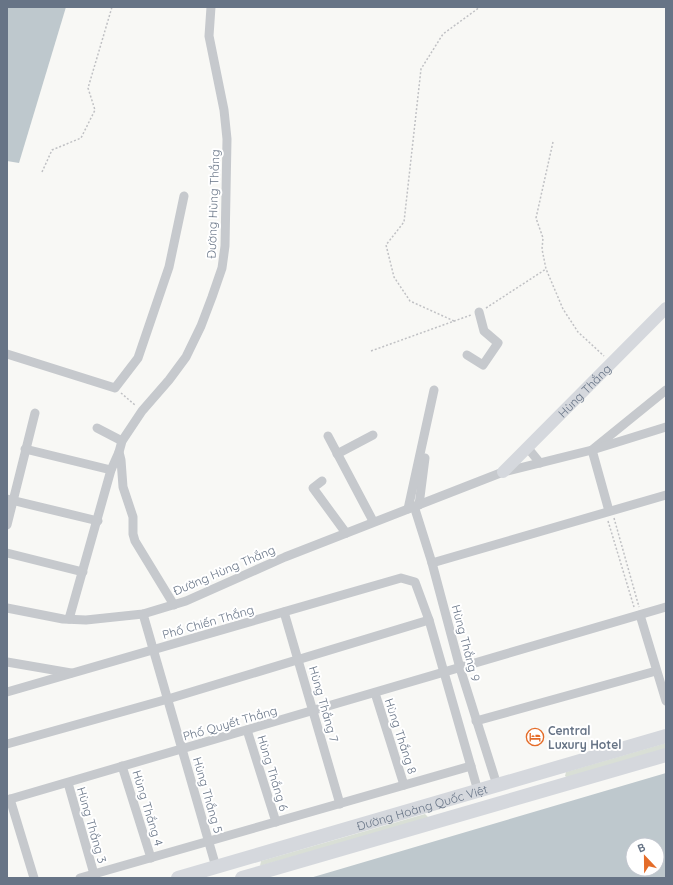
<svg xmlns="http://www.w3.org/2000/svg" width="673" height="885" font-family="Quicksand,sans-serif">
  <style>
    .green { fill: #d9dfd6 }
    .water { fill: #bec8cd; fill-rule: evenodd }
    .lines { fill: none; stroke-linecap: round; stroke-linejoin: round }
    .path { stroke: #c0c1c4; stroke-width: 1.5; stroke-dasharray: 2 2; stroke-linecap: butt }
    .street { stroke: #c6c9cd; stroke-width: 9 }
    .secondary { stroke: #d5d8dd; stroke-width: 12 }
    .primary { stroke: #d5d8dd; stroke-width: 14 }
    .labels { text-anchor: middle; dominant-baseline: central; stroke-width: 4; stroke-linejoin: round; paint-order: stroke }
    .street-label { font-size: 12px; fill: #677486; stroke: #fff }
    .poi-label { font-size: 12px; font-weight: bold; fill: #677486; stroke: #fff; text-anchor: start }
  </style>
  <rect width="100%" height="100%" fill="#f8f8f5"/>
  <!-- green -->
  <g class="green">
    <path d="M666,743V749L568,778L565,776L566,772Z"/>
    <path d="M425,814L428,817L426,819L260,866L261,861Z"/>
  </g>
  <!-- water -->
  <g class="water">
    <path d="M7,7H66L19,163L7,161Z"/>
    <path d="M666,773V878H310ZM633,845H657V869H633Z"/>
  </g>
  <g class="lines">
    <!-- path -->
    <g class="path">
      <path d="M553,142L536,218L543,238L542,249L546,269L563,309L578,332L604,356"/>
      <path d="M42,172L52,150L81,138L95,110L88,88L112,7"/>
      <path d="M486,308L546,269"/>
      <path d="M454,321L410,301L394,277L386,245L404,222L421,69L443,34L480,7"/>
      <path d="M371,351L471,315"/>
      <path d="M121,393L135,405"/>
      <path d="M614,518L639,607"/>
      <path d="M608,521L634,607"/>
    </g>
    <!-- street -->
    <g class="street">
      <path d="M7,354L115,388L138,358L169,267L184,196"/>
      <path d="M467,355L483,365L498,343L484,331L479,312"/>
      <path d="M97,428L122,441"/>
      <path d="M328,436L373,521"/>
      <path d="M527,447L540,463"/>
      <path d="M25,449L111,470"/>
      <path d="M337,454L373,435"/>
      <path d="M322,481L313,488L346,533"/>
      <path d="M7,499L98,521"/>
      <path d="M419,505L425,458"/>
      <path d="M414,506L432,563L460,668L497,785"/>
      <path d="M408,509L434,390"/>
      <path d="M609,511L592,450L666,390"/>
      <path d="M7,525L35,413"/>
      <path d="M7,553L83,572"/>
      <path d="M432,563L666,495"/>
      <path d="M174,605L135,541L133,534V517L123,487L121,460L119,452L122,441L142,411L169,380L186,357L201,326L212,297L222,268L225,246L227,139L224,110L209,36L211,7"/>
      <path d="M7,608L63,619L86,620L143,614L186,601L285,557L503,472L592,450L666,427"/>
      <path d="M284,612L340,804"/>
      <path d="M143,614L216,867"/>
      <path d="M640,615L666,701"/>
      <path d="M69,619L111,470L119,452"/>
      <path d="M7,662L71,673"/>
      <path d="M7,692L401,578L415,582L429,620L478,791"/>
      <path d="M375,693L404,785"/>
      <path d="M476,721L656,671"/>
      <path d="M247,730L276,822"/>
      <path d="M7,744L168,699L429,620"/>
      <path d="M122,766L151,858"/>
      <path d="M68,783L94,874"/>
      <path d="M10,799L34,878"/>
      <path d="M7,800L666,607"/>
      <path d="M80,878L471,766"/>
    </g>
    <!-- secondary -->
    <path class="secondary" id="s1" d="M503,472L666,308"/>
    <!-- primary -->
    <g class="primary">
      <path id="s2" d="M178,878L666,736"/>
      <path d="M242,878L666,755"/>
    </g>
  </g>
  <!-- icons -->
  <defs>
    <symbol id="hotel-ring" viewBox="-11 -11 22 22"><circle r="9.5" fill="#fff" stroke="#e46c29" stroke-width="1.5"/><path d="M-6-4.5h1.5V1H6V5H4.5V3h-9V5H-6ZM-4 0a1.8 1.8 0 1 1 3.6 0ZM.5 0V-2.5h3Q6-2.5 6 0Z" fill="#e46c29"/></symbol>
  </defs>
  <g fill-rule="evenodd">
    <use href="#hotel-ring" x="525" y="727" width="20" height="20"/>
  </g>
  <g class="labels">
    <!-- street labels -->
    <g class="street-label">
      <text transform="translate(213 204) rotate(-88)">Đường Hùng Thắng</text>
      <text stroke="none"><textPath href="#s1" startOffset="115">Hùng Thắng</textPath></text>
      <text transform="translate(224 570) rotate(-23)">Đường Hùng Thắng</text>
      <text transform="translate(208 622) rotate(-16)">Phố Chiến Thắng</text>
      <text transform="translate(466 643) rotate(75)">Hùng Thắng 9</text>
      <text transform="translate(324 704) rotate(74)">Hùng Thắng 7</text>
      <text transform="translate(230 723) rotate(-16)">Phố Quyết Thắng</text>
      <text transform="translate(401 736) rotate(72)">Hùng Thắng 8</text>
      <text transform="translate(273 773) rotate(73)">Hùng Thắng 6</text>
      <text transform="translate(208 795) rotate(74)">Hùng Thắng 5</text>
      <text stroke="none"><textPath href="#s2" startOffset="254">Đường Hoàng Quốc Việt</textPath></text>
      <text transform="translate(148 808) rotate(73)">Hùng Thắng 4</text>
      <text transform="translate(92 825) rotate(74)">Hùng Thắng 3</text>
    </g>
    <!-- poi labels -->
    <g class="poi-label">
      <text x="548" y="730">Central<tspan x="548" dy="14">Luxury Hotel</tspan></text>
    </g>
  </g>
  <!-- border -->
  <rect width="673" height="885" fill="none" stroke="#677486" stroke-width="16"/>
  <!-- north arrow -->
  <g transform="translate(645 857) rotate(338)"><circle r="19" fill="#ffffff" stroke="#c2c7cf"/>
  <path d="M0-3L7 15L0 10L-7 15Z" fill="#e46c29"/>
  <text y="-6" font-size="11" font-weight="bold" text-anchor="middle" fill="#677486">B</text>
  </g>
</svg>
